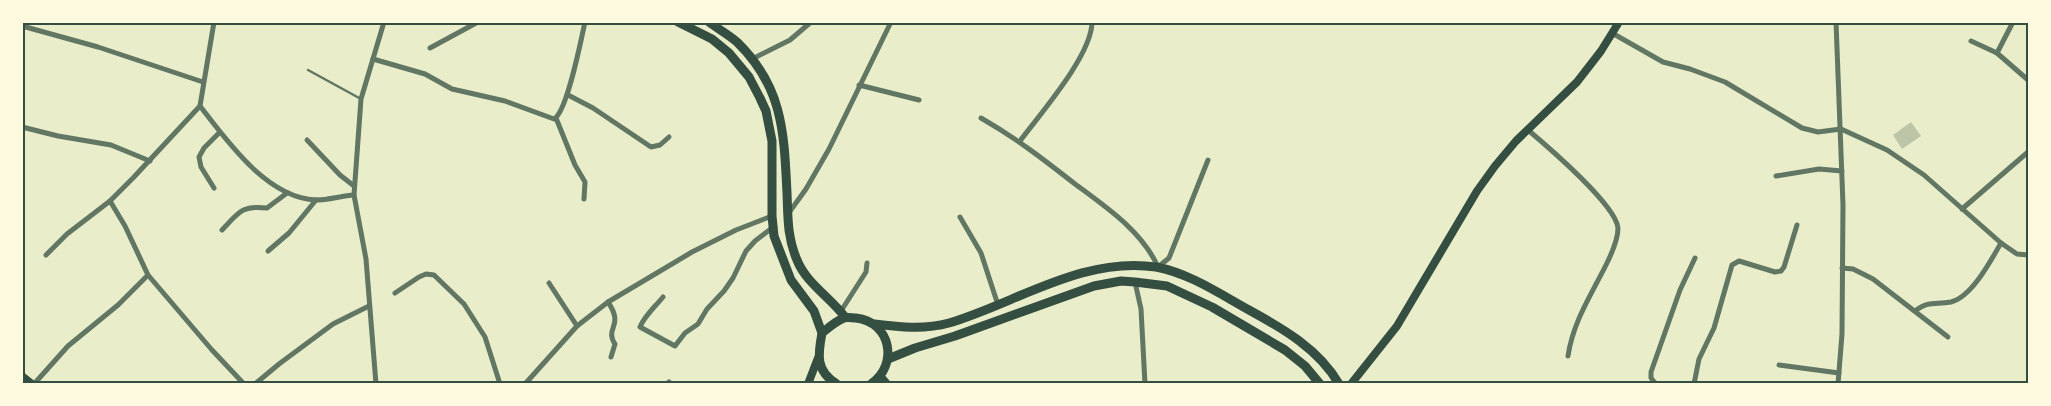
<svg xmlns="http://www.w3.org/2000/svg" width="2051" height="406" font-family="'PT Sans',sans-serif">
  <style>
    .building { fill: #bcc5a7 }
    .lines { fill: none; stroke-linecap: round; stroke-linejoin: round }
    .service { stroke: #617663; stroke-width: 2.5 }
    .minor { stroke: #617663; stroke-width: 5 }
    .secondary { stroke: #344e41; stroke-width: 8 }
    .primary { stroke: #344e41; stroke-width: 9 }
    .neatline { fill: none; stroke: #344e41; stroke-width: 2 }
  </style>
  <rect width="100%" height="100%" fill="#e9edc9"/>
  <!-- building -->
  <path class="building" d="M1911,122L1921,136L1902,149L1893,135Z"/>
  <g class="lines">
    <!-- service -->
    <path class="service" d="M308,70L361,99"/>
    <!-- minor -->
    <g class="minor">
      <path d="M1836,22L1843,205L1842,334L1838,384"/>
      <path d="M22,26L98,47L203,82"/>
      <path d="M1612,33L1663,62L1690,69L1725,82L1802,128L1818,132L1841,129L1887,150L1924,175L2001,243L2017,254L2028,255"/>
      <path d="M1971,41L1997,53L2028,80"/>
      <path d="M430,48L478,22"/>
      <path d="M1997,53L2013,22"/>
      <path d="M373,59L425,74L452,89L505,101L554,119C567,112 581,40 585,22"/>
      <path d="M752,59L790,40L811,22"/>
      <path d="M859,85L919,100"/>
      <path d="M568,95L593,108L651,147L660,145L669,137"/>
      <path d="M200,106C227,141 267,198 316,200C328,200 341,196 354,195"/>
      <path d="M556,118L575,165L585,182L584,199"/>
      <path d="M981,118C1016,138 1043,159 1075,184C1106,207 1142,231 1158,267L1169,258L1208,160"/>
      <path d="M22,127L58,136L111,145L150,161"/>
      <path d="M1528,130C1547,146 1616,205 1618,228C1618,239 1611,255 1606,265C1591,295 1573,322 1568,356"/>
      <path d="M307,140L340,175L354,186"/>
      <path d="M1020,141C1040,114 1092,55 1092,22"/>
      <path d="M1776,176L1819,169L1842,171"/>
      <path d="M214,188L201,167L199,157L204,148L220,132"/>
      <path d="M110,201L125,226L148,275L212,350L244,384"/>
      <path d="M1962,209L2028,152"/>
      <path d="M788,214L806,189L829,149L891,22"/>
      <path d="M960,217L981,253L998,305"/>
      <path d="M222,230C239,212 242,205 267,208L287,193"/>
      <path d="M268,251L289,233L316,200"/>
      <path d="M46,255L67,234L110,201L133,178L200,106L214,22"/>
      <path d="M1842,268L1853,269L1873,279L1948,337"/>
      <path d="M1135,282L1141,309L1145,384"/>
      <path d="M549,283L577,326"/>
      <path d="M395,293L419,277L426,274L434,275L464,304L485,337L500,384"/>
      <path d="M663,297C655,307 645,315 640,327L675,346L685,333L698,324L707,309L724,291L733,278L746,251L755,241L772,228"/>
      <path d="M608,302C625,327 604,327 615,344L611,357"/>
      <path d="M841,311L866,272L867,263"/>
      <path d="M1915,311C1930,300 1935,305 1951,302C1972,297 1991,260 2001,243"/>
      <path d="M1779,365L1839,373"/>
      <path d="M669,382L671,384"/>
      <path d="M34,384L68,346L118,305L148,275"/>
      <path d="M255,384L279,364L333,324L369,306"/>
      <path d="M376,384L366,259L354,195L361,99L384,22"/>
      <path d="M525,384L577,326L608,302L692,252L736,230L772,216"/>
      <path d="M1656,384L1651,378V372L1680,290L1695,258"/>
      <path d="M1694,384L1699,359L1714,328L1732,265L1739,261L1775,272L1781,271L1784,267L1797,225"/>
    </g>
    <!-- secondary -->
    <g class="secondary">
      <path d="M22,376L32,384"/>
      <path d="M880,376L887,384"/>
      <path d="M808,384L818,358"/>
      <path d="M1351,384L1397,326L1477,191L1495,166L1516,141L1577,82L1601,51L1619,22"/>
    </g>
    <!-- primary -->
    <g class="primary">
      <path d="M678,22L712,39L729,53L749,77L760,98L766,111L772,141V216L774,236L791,280L814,311L822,333"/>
      <path d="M709,22C718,29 728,34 737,42C783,87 784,132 787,193C788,216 787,237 797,260C806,283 830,297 845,317"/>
      <path d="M874,324C899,327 924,330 949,323C1016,303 1083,256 1156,267C1189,273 1220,294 1249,310C1282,328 1319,349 1339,384"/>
      <path d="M888,359L915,348L955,336L1094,286L1121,281L1135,282L1167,286L1212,307L1285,350L1305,366L1320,384"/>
      <path d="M837,384C815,371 818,354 822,333C828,328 836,321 844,318C848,317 852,318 856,318C891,322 899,365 871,384"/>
    </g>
  </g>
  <!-- border -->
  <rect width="2051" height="406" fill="none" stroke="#fefae0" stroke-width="48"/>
  <rect x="24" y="24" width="2003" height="358" class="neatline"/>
</svg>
